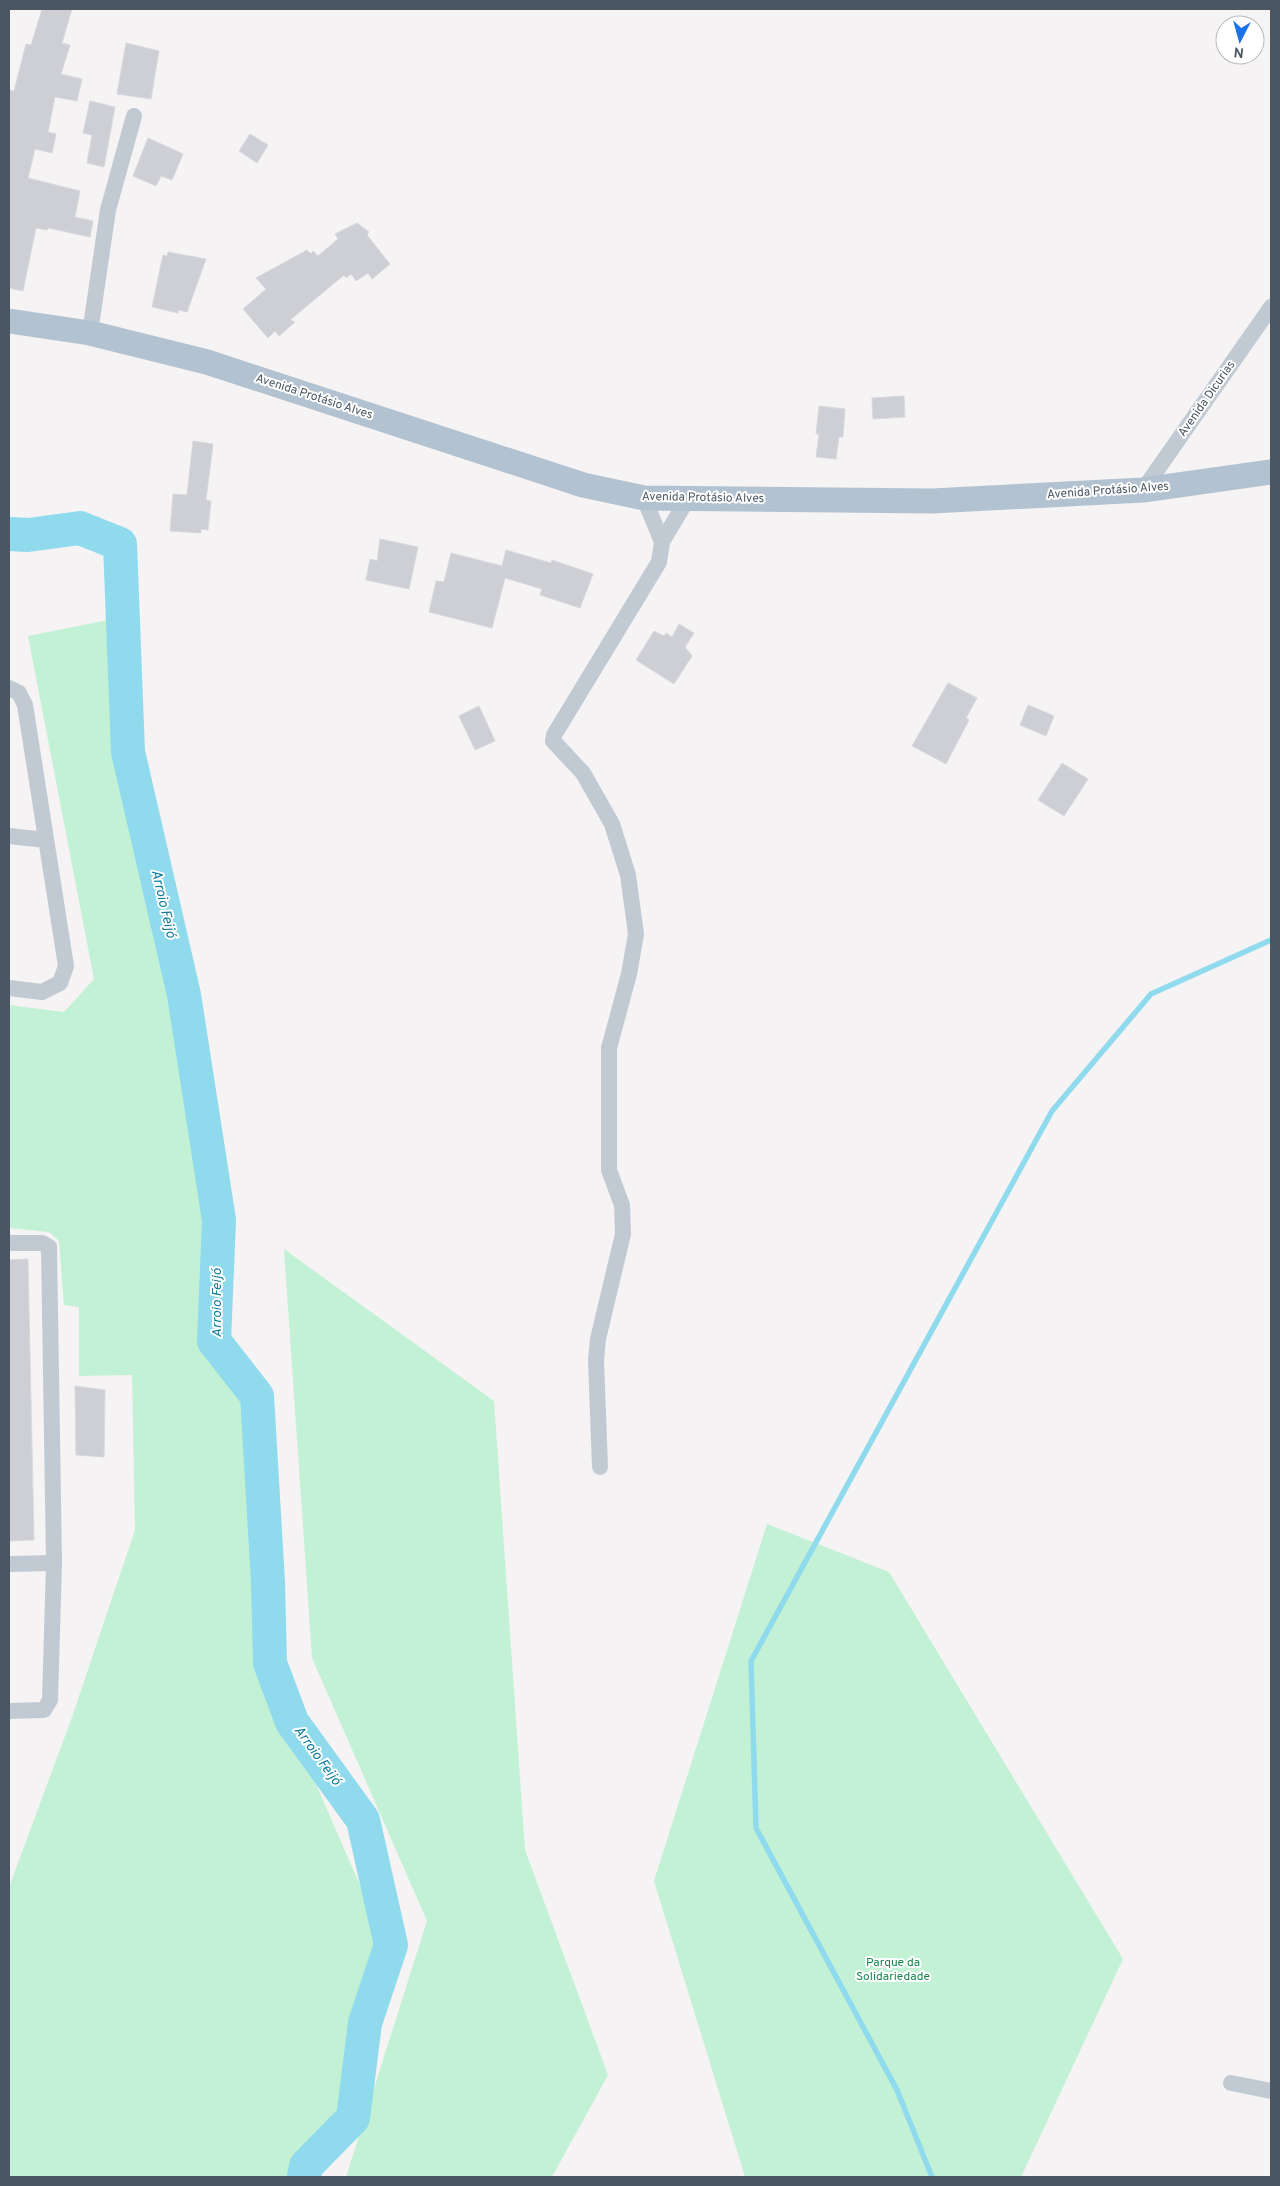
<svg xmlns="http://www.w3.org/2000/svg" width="1280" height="2186" font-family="Overpass,sans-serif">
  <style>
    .green { fill: #c3f1d5 }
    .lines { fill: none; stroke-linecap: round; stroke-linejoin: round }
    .stream { stroke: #90daee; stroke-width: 5.5 }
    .river { stroke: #90daee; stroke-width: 34 }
    .building { fill: #cdcfd5; stroke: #d7d9de }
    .street { stroke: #c1cad2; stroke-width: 16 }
    .primary { stroke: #b3c2d1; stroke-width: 25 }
    .labels { text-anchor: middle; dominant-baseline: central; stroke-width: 4; stroke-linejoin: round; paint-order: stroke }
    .street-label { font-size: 12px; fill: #4a5661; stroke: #fff }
    .park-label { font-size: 12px; fill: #17864f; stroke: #fff }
    .water-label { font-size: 14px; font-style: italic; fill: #0c7c9b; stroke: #fff }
  </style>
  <rect width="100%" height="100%" fill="#f5f3f3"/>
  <!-- green -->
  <g class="green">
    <path d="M118,618L122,752L184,1059L210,1216L207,1340L248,1398L262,1660L386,1945L358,2021L347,2109L301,2159L299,2177H9V1887L71,1720L135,1530L132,1375L79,1376V1307L64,1305L59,1241L49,1232L9,1228V1005L64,1012L94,979L28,636Z"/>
    <path d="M284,1249L494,1401L525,1850L608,2075L552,2177H346L427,1921L312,1658Z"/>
    <path d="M767,1524L889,1572L1123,1959L1021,2177H745L654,1881Z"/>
  </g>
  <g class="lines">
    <!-- stream -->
    <path class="stream" d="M932,2177L897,2090L756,1828L751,1661L1052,1111L1151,994L1271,940"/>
    <!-- river -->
    <path class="river" d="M9,534L28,535L80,528L120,544L128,752L184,995L219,1220L214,1341L257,1396L268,1582L270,1663L292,1722L363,1820L391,1945L365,2023L353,2118L306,2166L304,2177"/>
  </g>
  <!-- building -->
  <g class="building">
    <path d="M42,9H72L62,43L70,45L61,74L82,79L77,101L55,97L48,132L56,134L52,153L35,149L28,178L80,191L75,217L93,221L90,237L48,228L47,230L36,228L23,291L9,288V90L14,91L26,44L31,45Z"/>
    <path d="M126,43L159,51L151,99L117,94Z"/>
    <path d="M90,101L115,107L104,167L87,163L92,135L83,133Z"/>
    <path d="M250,134L268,145L257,163L239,151Z"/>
    <path d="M148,138L183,154L172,180L161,176L156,186L133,176Z"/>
    <path d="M357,223L369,232L367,235L390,264L372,279L368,273L356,281L351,274L346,278L344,275L290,320L295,322L279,336L275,331L268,338L243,309L266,289L256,278L307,250L311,254L313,251L318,256L338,239L335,234Z"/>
    <path d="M168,252L206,259L187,312L179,310L178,313L152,307L163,255L167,256Z"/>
    <path d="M904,396L905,417L873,419L872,398Z"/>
    <path d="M819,406L845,409L843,437H839L836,459L816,457L819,434H816Z"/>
    <path d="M193,441L213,444L206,500L211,501L208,530L201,529V533L170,531L173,494L187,495Z"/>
    <path d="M380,539L418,547L409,589L366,580L370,559L377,561Z"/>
    <path d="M506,550L551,563L552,560L593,574L580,608L540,595L542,589L505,578L492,628L429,612L436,581L444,582L451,553L502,566Z"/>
    <path d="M679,624L694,633L685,647L692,656L674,684L636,660L654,631L664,636L666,633L672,637Z"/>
    <path d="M948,683L977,698L966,718L969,720L946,764L912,746Z"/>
    <path d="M1028,705L1054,716L1046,736L1020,725Z"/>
    <path d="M479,706L495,741L475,750L459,716Z"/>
    <path d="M1062,763L1088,779L1064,816L1038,800Z"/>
    <path d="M28,1259L34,1540L9,1541V1260Z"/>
    <path d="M75,1386L105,1390L104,1457L76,1455Z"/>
  </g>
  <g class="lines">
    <!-- street -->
    <g class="street">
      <path d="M90,333L108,210L134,116"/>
      <path d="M1143,490L1271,307"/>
      <path d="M644,498L662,542"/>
      <path d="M9,688L19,693L25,705L66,966L60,983L42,992L9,988"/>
      <path d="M9,836L46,840"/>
      <path d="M9,1243H42L49,1247L54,1563L50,1700L44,1710L9,1711"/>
      <path d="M600,1467L596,1360L598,1339L623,1234L622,1205L609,1170V1048L629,974L636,934L628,875L612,824L583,773L553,741L554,735L659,562L662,542L688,498"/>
      <path d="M9,1564L54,1563"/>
      <path d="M1231,2083L1271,2091"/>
    </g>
    <!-- primary -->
    <path class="primary" d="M9,321L90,333L207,362L583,485L644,498L932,501L1143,490L1271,472"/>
  </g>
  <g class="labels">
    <!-- street labels -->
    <g class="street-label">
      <text transform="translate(314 397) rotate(18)">Avenida Protásio Alves</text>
      <text transform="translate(1207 399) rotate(-55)">Avenida Dicurias</text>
      <text transform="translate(1108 491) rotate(-4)">Avenida Protásio Alves</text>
      <text transform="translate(703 498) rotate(1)">Avenida Protásio Alves</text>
    </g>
    <!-- park labels -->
    <g class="park-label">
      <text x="893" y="1963">Parque da<tspan x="893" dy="14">Solidariedade</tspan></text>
    </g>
    <!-- water labels -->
    <g class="water-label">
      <text transform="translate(163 904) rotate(77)">Arroio Feijó</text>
      <text transform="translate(217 1303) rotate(-90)">Arroio Feijó</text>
      <text transform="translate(317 1756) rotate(54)">Arroio Feijó</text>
    </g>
  </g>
  <!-- border -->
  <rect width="1280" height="2186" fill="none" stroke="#4a5661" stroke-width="20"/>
  <!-- north arrow -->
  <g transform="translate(1240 40) rotate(186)"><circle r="24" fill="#ffffff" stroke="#b7bbc0"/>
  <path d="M0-4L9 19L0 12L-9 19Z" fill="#1a73e8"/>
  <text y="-8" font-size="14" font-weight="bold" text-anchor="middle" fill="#4a5661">N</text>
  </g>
</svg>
